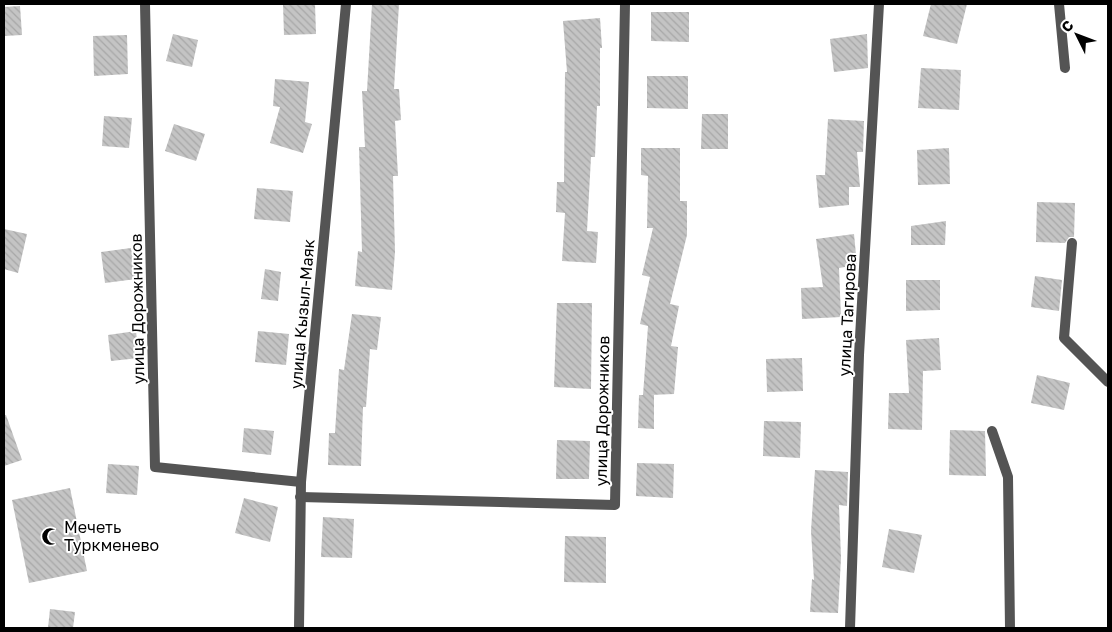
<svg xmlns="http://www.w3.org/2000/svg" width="1112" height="632" font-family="'Golos Text',sans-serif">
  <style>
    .building { fill: url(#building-back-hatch) }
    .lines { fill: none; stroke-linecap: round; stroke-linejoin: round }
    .service { stroke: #545454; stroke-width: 10 }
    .minor { stroke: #545454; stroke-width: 10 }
    .labels { text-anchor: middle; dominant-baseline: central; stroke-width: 4; stroke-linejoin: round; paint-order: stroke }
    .street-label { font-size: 16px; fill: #000; stroke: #fff }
    .poi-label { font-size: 16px; fill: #000; stroke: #fff; text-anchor: start }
  </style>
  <defs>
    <pattern id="building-back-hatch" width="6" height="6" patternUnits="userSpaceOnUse" patternTransform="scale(1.25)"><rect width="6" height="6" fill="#c4c4c4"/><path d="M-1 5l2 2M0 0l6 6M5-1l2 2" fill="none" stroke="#a7a7a7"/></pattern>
  </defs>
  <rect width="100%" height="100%" fill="#fff"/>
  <!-- building -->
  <g class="building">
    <path d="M283,4H315L316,34L284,35Z"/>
    <path d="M372,4H399L394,89H399L401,120L395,121L398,176H393L395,252L392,290L355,286L358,251L362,252L359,147H365L362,91H367Z"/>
    <path d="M931,4H967L957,44L923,36Z"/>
    <path d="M20,6L22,35L4,36V7Z"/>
    <path d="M651,12H689V42L651,41Z"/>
    <path d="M600,18L602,48H600V106H597L595,157H591L587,231L598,232L596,263L562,261L565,213L556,212L557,182H564L565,72H567L563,21Z"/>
    <path d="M173,34L198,40L192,67L166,61Z"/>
    <path d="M867,34L868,68L834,72L830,39Z"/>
    <path d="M127,35L128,74L94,76L93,36Z"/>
    <path d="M921,68L961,70L959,110L918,108Z"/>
    <path d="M647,76H688V109L647,108Z"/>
    <path d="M275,79L309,82L305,122L312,124L303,153L270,143L280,107L273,106Z"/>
    <path d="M702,114H728V149H701Z"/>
    <path d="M104,116L132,118L129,148L102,146Z"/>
    <path d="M828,119L864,121L863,152H857L860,187H849V205L819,208L816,175H825Z"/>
    <path d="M174,124L205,134L196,161L165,151Z"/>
    <path d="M641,148H680V201H687V235L670,304L679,306L671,346L678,347L674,394L650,395H654V429L638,428L639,395H643L648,326L640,324L650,277L642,275L653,228H647L648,176L641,175Z"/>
    <path d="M949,148L950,184L918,185L917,150Z"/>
    <path d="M257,188L293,191L290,222L254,219Z"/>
    <path d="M1037,202L1075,203L1074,237H1069L1065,243L1036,242Z"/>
    <path d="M946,221L945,245H911V226Z"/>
    <path d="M4,229L27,234L18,273L4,269Z"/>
    <path d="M854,234L857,265L839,268L841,317L802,319L801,288L823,287L816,239Z"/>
    <path d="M131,248L136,279L105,283L101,252Z"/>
    <path d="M265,269L281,272L278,301L261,299Z"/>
    <path d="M1035,276L1062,280L1059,311L1031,307Z"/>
    <path d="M906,280H940V310L906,311Z"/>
    <path d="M557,303H592L591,389L554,387Z"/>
    <path d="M352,314L381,317L377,350L370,349L366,407H363L361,466L328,465L329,433H335L339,369L344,370Z"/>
    <path d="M136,331L139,358L111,361L108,335Z"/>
    <path d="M258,331L289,334L286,365L255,362Z"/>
    <path d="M939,338L941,370L923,371L922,430L888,429L889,393H909L906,340Z"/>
    <path d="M802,358L803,391L767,392L766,359Z"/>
    <path d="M1037,375L1070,383L1064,410L1031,403Z"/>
    <path d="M4,415H6L22,460L4,466Z"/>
    <path d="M764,421L801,422L800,458L763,456Z"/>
    <path d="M244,428L274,431L271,455L242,452Z"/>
    <path d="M950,430L985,431L986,476L949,475Z"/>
    <path d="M557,440L590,441L589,479H556Z"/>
    <path d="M637,463L674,464L673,498L636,496Z"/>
    <path d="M108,464L139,466L137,495L106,493Z"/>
    <path d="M815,470L848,472L847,506L839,505L841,558L838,613L810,612L812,579L814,580L811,531Z"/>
    <path d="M70,488L87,571L29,583L12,500Z"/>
    <path d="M244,498L278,507L270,542L235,533Z"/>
    <path d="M323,517L354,519L352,558L321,557Z"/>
    <path d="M889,529L922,535L914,573L882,567Z"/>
    <path d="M565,536L606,537V583L564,582Z"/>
    <path d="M50,609L75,612L73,628H48Z"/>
  </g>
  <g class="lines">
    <!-- service -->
    <g class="service">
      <path d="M1059,4L1065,68"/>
      <path d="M1072,243L1064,338L1108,382"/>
      <path d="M992,431L1008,477L1010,628"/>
    </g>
    <!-- minor -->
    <g class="minor">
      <path d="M145,4L155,467L301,482"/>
      <path d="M300,497L615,505L625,4"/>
      <path d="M299,628L301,482L346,4"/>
      <path d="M850,628L859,355L879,4"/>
    </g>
  </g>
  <!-- icons -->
  <defs>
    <symbol id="mosque-bare" viewBox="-9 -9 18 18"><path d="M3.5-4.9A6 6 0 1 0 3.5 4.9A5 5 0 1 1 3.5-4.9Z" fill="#000" stroke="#fff" stroke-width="2.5" paint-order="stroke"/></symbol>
  </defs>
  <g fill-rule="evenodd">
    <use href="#mosque-bare" x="38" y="524" width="25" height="25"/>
  </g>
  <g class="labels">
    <!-- street labels -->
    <g class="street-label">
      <text transform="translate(137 309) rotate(-91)">улица Дорожников</text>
      <text transform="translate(302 314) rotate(-85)">улица Кызыл-Маяк</text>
      <text transform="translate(847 315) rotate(-87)">улица Тагирова</text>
      <text transform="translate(602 411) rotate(-89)">улица Дорожников</text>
    </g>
    <!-- poi labels -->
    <g class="poi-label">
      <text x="64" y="527">Мечеть<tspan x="64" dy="18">Туркменево</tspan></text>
    </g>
  </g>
  <!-- border -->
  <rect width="1112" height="632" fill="none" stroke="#000000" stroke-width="10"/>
  <!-- north arrow -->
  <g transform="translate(1077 35) rotate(312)" stroke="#ffffff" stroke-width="4" paint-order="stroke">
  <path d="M0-4L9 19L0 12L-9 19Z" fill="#000000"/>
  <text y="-8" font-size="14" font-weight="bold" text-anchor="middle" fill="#000000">С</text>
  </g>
</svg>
